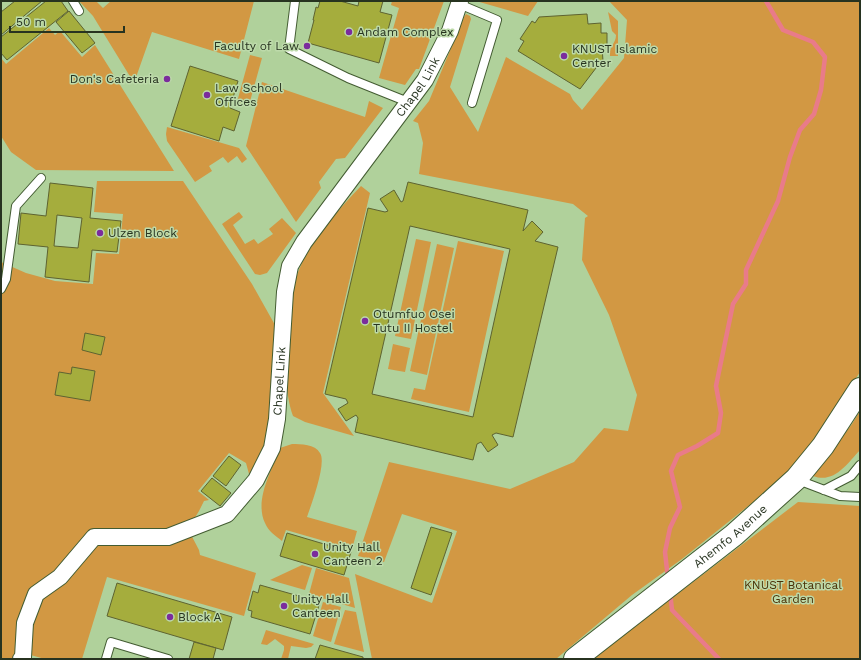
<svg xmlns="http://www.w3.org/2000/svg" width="861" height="660" font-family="'Work Sans',sans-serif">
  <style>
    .built { fill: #b0d19b }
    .green { fill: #d29843 }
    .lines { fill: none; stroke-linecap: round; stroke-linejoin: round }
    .stream { stroke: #e97b89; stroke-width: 4.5 }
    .building { fill: #a5ad3d; stroke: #5e6331; fill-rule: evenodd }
    .lane-casing { stroke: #435c32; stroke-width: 10 }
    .street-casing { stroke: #435c32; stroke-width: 18 }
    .secondary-casing { stroke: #435c32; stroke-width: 24 }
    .lane { stroke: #fff; stroke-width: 8 }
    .street { stroke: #fff; stroke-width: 16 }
    .secondary { stroke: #fff; stroke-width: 22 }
    .poi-dot { fill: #7b2c9d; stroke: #bddaaa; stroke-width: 1.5 }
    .labels { text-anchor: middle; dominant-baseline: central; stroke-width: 3; stroke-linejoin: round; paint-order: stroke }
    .poi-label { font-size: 12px; fill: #273320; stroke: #bddaaa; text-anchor: start }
    .street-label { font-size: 12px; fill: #273320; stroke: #bddaaa }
    .park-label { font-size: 12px; fill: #4b3107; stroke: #bddaaa }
  </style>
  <rect width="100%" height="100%" fill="#bddaaa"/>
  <!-- built -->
  <rect class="built" x="1" y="1" width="859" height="658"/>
  <!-- green -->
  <g class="green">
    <path d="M79,1H96L103,8L111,1H254L239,59L152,32L134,83L93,16Z"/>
    <path d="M392,1H444L419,69H416L405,85L379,78L399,8L391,5Z"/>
    <path d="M476,1H538L528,16Z"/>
    <path d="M609,1H860V372L816,440L787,475L682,559L632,595L556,659H372L355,574L432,603L457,531L402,514L384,562L358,556L389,462L510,489L574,462L604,428L628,431L637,395L609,315L582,260L585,218L588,216L573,204L419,174L423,143L418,123L413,121L429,101L464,17L466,14L470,16L471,19L450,87L478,132L506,57L570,94L573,100L582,110L624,58L627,20Z"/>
    <path d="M608,12L618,21V56H610C609,45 616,44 616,35L612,31Z"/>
    <path d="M49,28L55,35L60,31L82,57L95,45L174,171L36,170L11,152L1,136V58L6,64Z"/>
    <path d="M250,55L262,58L249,105L237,102Z"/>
    <path d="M262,82L365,117L369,101L383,108L345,158L336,159L319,182L321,188L296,222L246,146Z"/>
    <path d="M167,127L239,148L247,159L242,163L237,156L228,163L223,157L209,166L212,171L195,182L167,141L166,134Z"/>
    <path d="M97,181H183L252,284L275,325L270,410L271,430L254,473L249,474L246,463L229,453L198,491L209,500L204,501L199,511L188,529L199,550L200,555L256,573L244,616L107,577L82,659H45L27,654H15L12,659H1V262L26,273L55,281L93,284L96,253L119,254L123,214L94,212Z"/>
    <path d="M361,186L370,193L323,393L354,436L305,422L293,416C285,394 286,370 288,347C289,327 289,308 293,289C302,248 333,216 361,186Z"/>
    <path d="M239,212L243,217L233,225L245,244L254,239L258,244L273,234L269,229L282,218L296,233L267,273L260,275L255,274L222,224Z"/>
    <path d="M416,239L431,242L411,339L395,336Z"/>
    <path d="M458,241L504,251L469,412L411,399L414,388L425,390Z"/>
    <path d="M437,244L454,248L427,375L410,371Z"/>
    <path d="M393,344L410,348L405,372L388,369Z"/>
    <path d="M860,411V450C847,464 834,484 813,476L852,424Z"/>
    <path d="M292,444C301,444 315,444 320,453C327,463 311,505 307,517L357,531L352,549L286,530L282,541C276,536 268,531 265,523C254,500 272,470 280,448Z"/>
    <path d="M798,502L860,506V659H592Z"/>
    <path d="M302,565L312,568L305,590L270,580Z"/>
    <path d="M316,568L349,578L355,608L309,594Z"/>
    <path d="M323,602L341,607L331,642L313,636Z"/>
    <path d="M345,610L356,612L364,652L334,644Z"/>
    <path d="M266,630L314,644L311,647L306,648L291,646L288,659H281L284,650V646L275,639L267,645L261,644Z"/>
  </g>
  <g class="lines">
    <!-- stream -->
    <g class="stream">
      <path d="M668,579L665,552L670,528L680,507L671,471L678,455L697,446L718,433L721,413L716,386L733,304L746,284V270L778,201L790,157L800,130L814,114L821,90L825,57L813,42L783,30L766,1"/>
      <path d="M670,592L672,610L719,659"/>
    </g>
  </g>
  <!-- building -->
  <g class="building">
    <path d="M15,1H42L1,35V12Z"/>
    <path d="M46,1H61L68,11L7,60L1,53V37Z"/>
    <path d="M320,1H340L358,6L359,1H383L380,12L392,15L379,63L308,43L314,20H313L316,7L318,8Z"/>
    <path d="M69,11L95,43L82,53L56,22Z"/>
    <path d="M587,14L588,24L601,23V33H607V47H602L603,61H596V68L580,89L518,51L524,41L520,39L532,21L535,23L539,17Z"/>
    <path d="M190,66L238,81L230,108L240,112L234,131L223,127L219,141L171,126Z"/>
    <path d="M408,182L528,210L523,231L532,221L543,232L535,241L558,247L513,437L496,433L492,435L498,445L488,452L481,442L477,444L473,460L355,432L358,418L356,415L346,421L338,409L348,403L346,399L325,394L368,208L385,212L388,211L380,199L394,190L401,202L403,201ZM410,226L510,249L473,417L372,394Z"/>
    <path d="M50,183L93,188L90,218L121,221L117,252L92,250L89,282L45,277L48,247L18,244L21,213L46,216ZM57,215L82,218L78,248L54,246Z"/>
    <path d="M85,333L105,337L101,355L82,350Z"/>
    <path d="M72,367L95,371L90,401L55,395L59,372L71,374Z"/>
    <path d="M229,456L241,465L226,486L213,476Z"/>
    <path d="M212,478L231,493L220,506L201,491Z"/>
    <path d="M431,527L452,533L431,595L411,588Z"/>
    <path d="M287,533L351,552L344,575L280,556Z"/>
    <path d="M117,583L232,617L223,650L107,616Z"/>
    <path d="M260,585L320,602L310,634L251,617L252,611L248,610L253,591L258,593Z"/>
    <path d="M194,642L216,648L213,659H189Z"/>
    <path d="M320,645L363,657V659H315Z"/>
  </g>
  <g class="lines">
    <defs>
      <g id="lane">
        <path d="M73,1L79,11"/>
        <path d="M295,1L289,49L348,78L408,102"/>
        <path d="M459,4L497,20L472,103"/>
        <path d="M1,289L6,279L16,206L41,178"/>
        <path d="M798,480L840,496L860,497"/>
        <path d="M824,490L851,476L860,465"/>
        <path d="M106,659L111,642L168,659"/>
      </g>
      <g id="street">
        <path id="s1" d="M21,659L23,657L25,623L36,594L60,577L94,537H168L227,514L256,480L272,448L277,419L285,292L290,266L304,242L425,80L450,31L460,1"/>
      </g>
      <g id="secondary">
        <path id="s2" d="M575,659L734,535L796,479L823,446L860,389"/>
      </g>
    </defs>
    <!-- lane casing -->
    <use href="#lane" class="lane-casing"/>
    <!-- street casing -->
    <use href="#street" class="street-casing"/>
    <!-- secondary casing -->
    <use href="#secondary" class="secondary-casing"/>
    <!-- lane -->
    <use href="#lane" class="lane"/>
    <!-- street -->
    <use href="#street" class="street"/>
    <!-- secondary -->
    <use href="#secondary" class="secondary"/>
  </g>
  <!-- markers -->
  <g class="poi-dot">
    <circle cx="349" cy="32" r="4"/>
    <circle cx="307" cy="46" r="4"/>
    <circle cx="564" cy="56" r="4"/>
    <circle cx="167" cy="79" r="4"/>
    <circle cx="207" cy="95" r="4"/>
    <circle cx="100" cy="233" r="4"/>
    <circle cx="365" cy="321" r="4"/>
    <circle cx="315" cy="554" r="4"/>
    <circle cx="284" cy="606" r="4"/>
    <circle cx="170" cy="617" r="4"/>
  </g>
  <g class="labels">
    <!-- poi labels -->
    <g class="poi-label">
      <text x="357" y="32">Andam Complex</text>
      <text x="299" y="46" text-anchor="end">Faculty of Law</text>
      <text x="572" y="49">KNUST Islamic<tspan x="572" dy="14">Center</tspan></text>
      <text x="159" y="79" text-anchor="end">Don's Cafeteria</text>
      <text x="215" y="88">Law School<tspan x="215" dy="14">Offices</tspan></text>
      <text x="108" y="233">Ulzen Block</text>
      <text x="373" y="314">Otumfuo Osei<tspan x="373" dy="14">Tutu II Hostel</tspan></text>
      <text x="323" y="547">Unity Hall<tspan x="323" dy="14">Canteen 2</tspan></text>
      <text x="292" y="599">Unity Hall<tspan x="292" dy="14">Canteen</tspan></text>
      <text x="178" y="617">Block A</text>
    </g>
    <!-- street labels -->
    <g class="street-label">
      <text stroke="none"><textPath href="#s1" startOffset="771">Chapel Link</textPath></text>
      <text stroke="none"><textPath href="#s1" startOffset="435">Chapel Link</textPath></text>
      <text stroke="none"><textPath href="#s2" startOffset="198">Ahemfo Avenue</textPath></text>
    </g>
    <!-- park labels -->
    <g class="park-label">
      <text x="793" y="585">KNUST Botanical<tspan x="793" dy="14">Garden</tspan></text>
    </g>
  </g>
  <!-- border -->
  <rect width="861" height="660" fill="none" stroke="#273320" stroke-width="4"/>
  <!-- scale -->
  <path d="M10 26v6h114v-6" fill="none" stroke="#273320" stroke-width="2"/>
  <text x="16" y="26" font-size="12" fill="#273320" stroke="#bddaaa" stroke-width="3" paint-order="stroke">50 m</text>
</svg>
